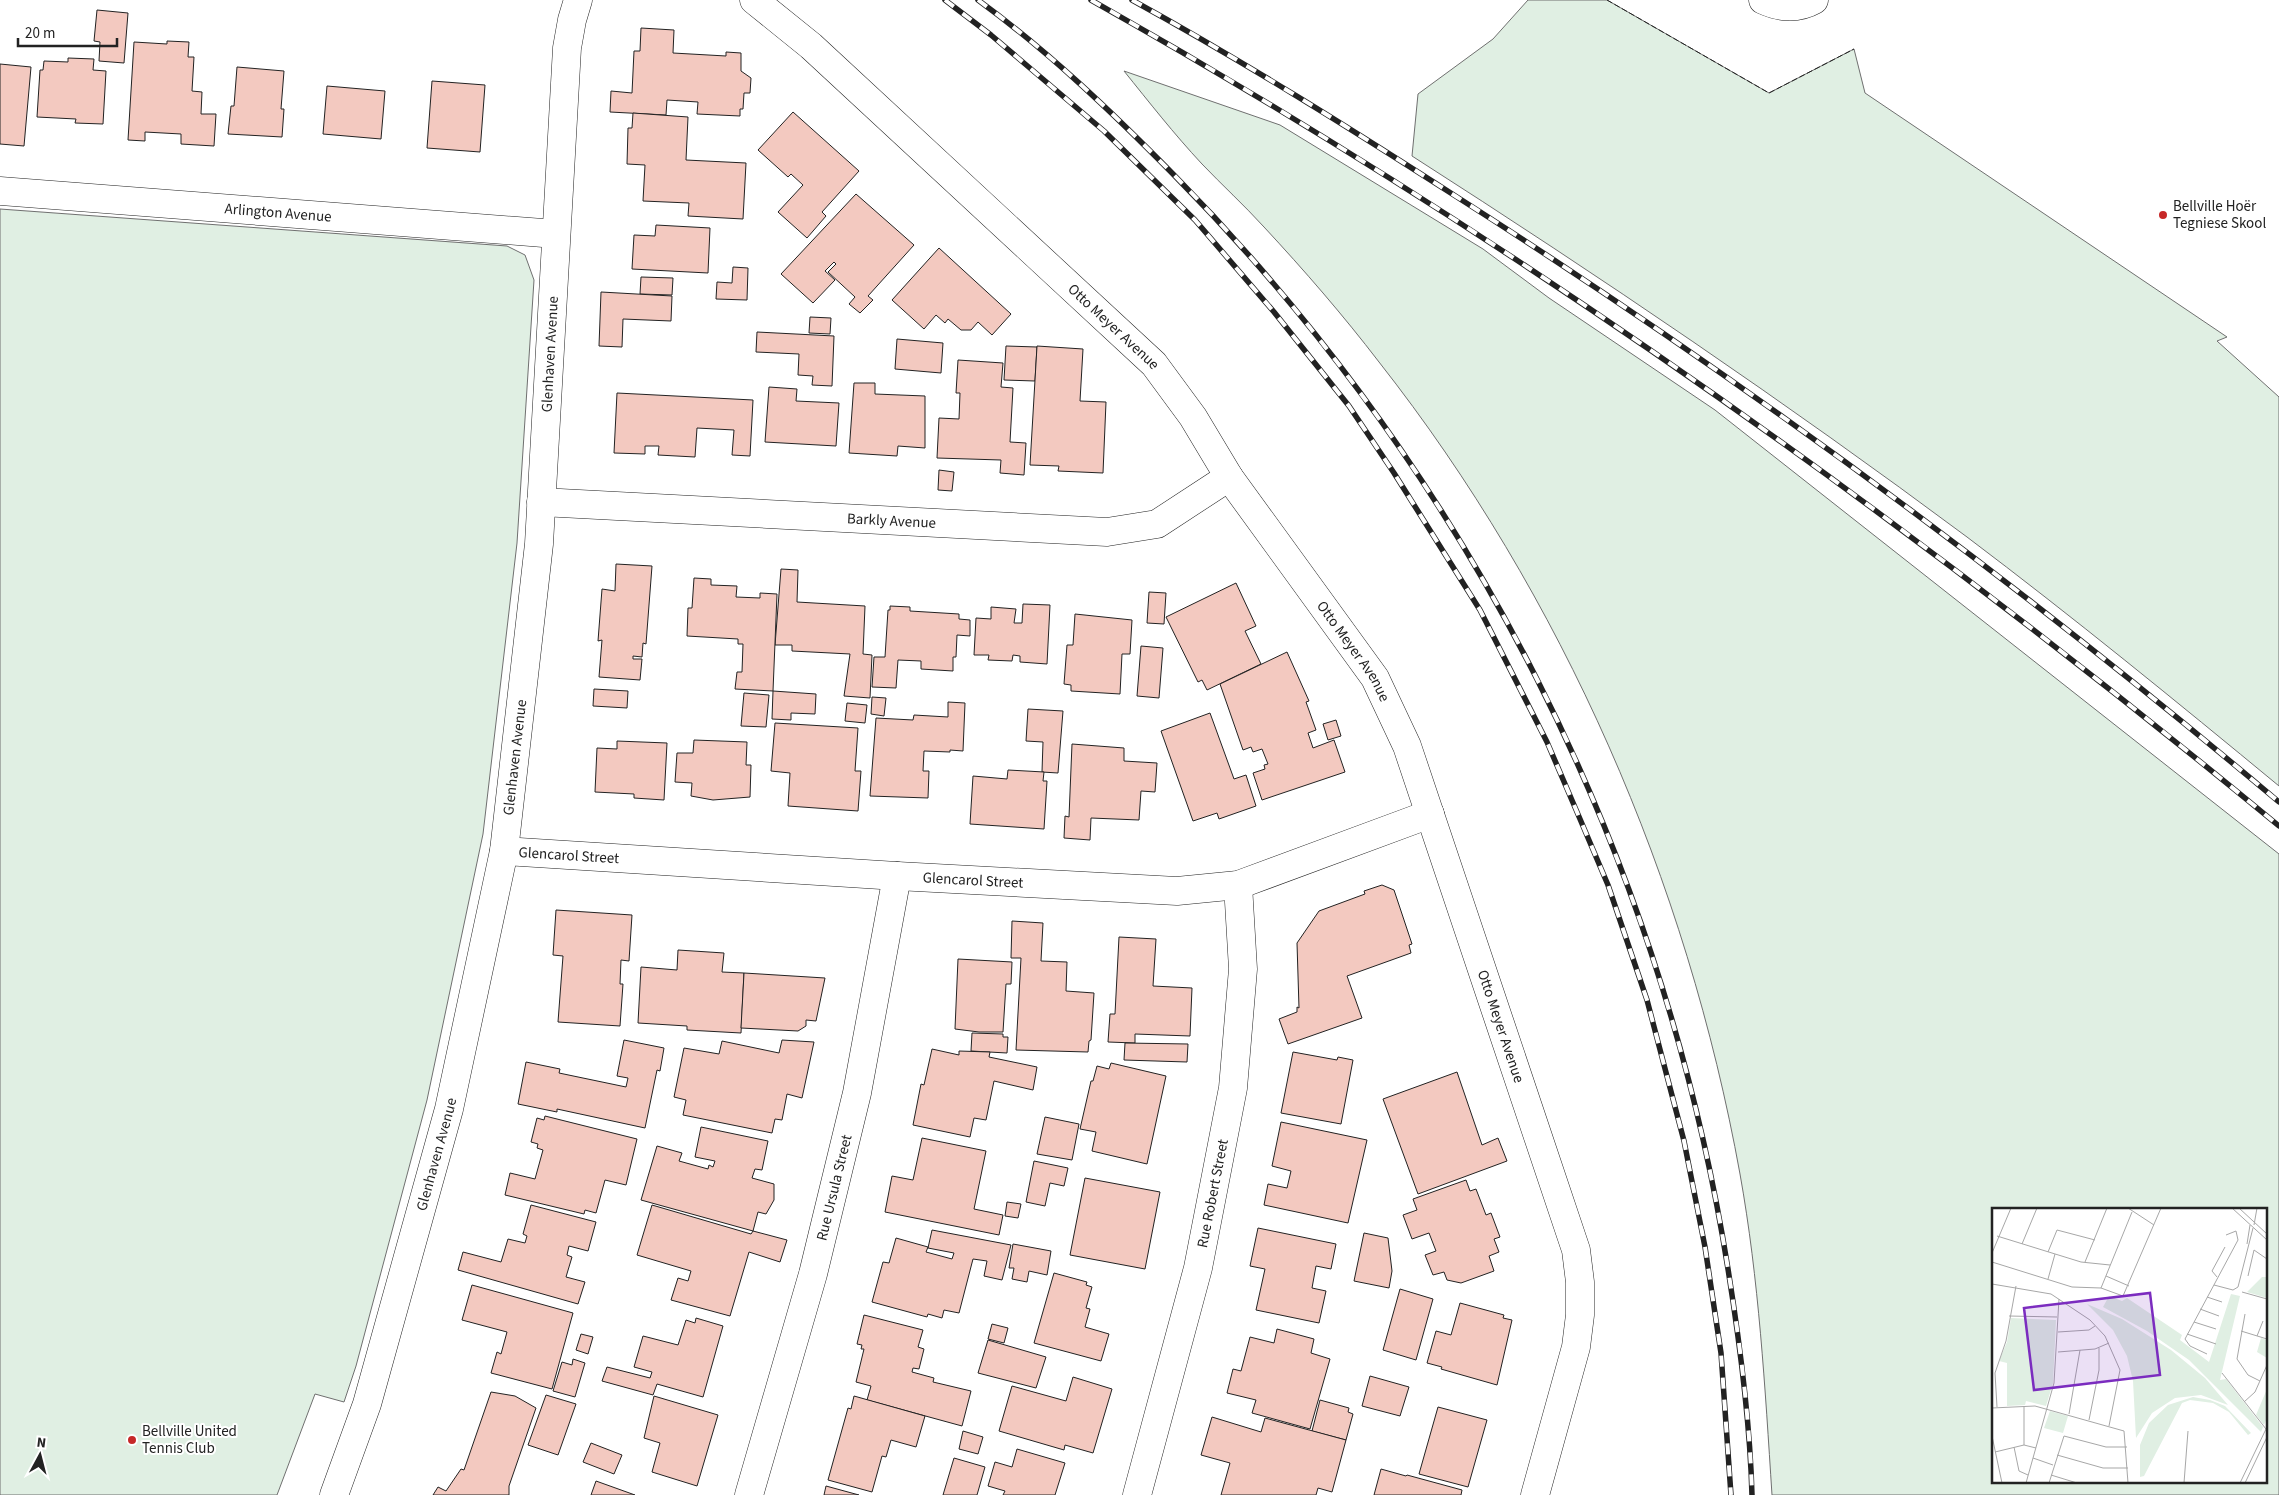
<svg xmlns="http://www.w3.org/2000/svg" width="2279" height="1495" font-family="'Source Sans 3',sans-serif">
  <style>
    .green { fill: #e0efe3; stroke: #6f6f6f; fill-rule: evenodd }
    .building { fill: #f3c9c0; stroke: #222 }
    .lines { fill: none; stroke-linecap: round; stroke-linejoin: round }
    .minor-casing { stroke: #222; stroke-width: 29 }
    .minor { stroke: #fff; stroke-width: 28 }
    .rail-casing { stroke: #222; stroke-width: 5.5 }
    .rail { stroke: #fff; stroke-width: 4; stroke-dasharray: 11; stroke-linecap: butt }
    .fence { stroke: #222; stroke-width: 1; stroke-dasharray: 6 2.5; stroke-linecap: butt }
    .poi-dot { fill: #c62828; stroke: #fff; stroke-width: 2 }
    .labels { text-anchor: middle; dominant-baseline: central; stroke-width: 4; stroke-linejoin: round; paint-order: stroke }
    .poi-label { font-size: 15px; fill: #222; stroke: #fff; text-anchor: start }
    .street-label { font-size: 15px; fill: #222; stroke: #fff }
    .inset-road { fill: none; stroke: #a7a7a7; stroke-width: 1 }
    .view { fill: #7b2cbf; fill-opacity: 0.15; stroke: #7b2cbf; stroke-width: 2.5 }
    .inset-edge { fill: none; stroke: #222; stroke-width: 2.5 }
  </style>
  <rect width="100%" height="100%" fill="#fff"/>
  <!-- green -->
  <g class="green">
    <path d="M1528,0H1607L1769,93L1854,49L1865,93L2227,337L2217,341L2279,397V786C2176,701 2073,617 1967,537C1787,403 1601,277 1412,156L1418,94L1493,39Z"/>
    <path d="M1124,71L1280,125L1483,249L1549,298L1715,410L2279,854V1495H1772C1765,1387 1759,1280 1740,1174C1687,881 1563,596 1379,362C1343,315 1304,270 1264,227C1244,205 1222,185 1202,164C1174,134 1149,102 1124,71ZM1993,1209H2265V1481H1993Z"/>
    <path d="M0,209L507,246L525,255L534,280L517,543L483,834L427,1100L356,1366L344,1402L315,1394L277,1495H0Z"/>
  </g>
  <!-- building -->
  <g class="building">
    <path d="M97,10L128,13L124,63L99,61L100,42L94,41Z"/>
    <path d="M641,28L674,30L673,53L726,56V52L741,53V71L751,78L750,93H744L743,109H740V116L697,114L698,102L667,100L666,115L610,112L611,91L632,93L634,51H640Z"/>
    <path d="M167,41L189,42L188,57H194L192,91L202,92L201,114H216L214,146L181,144V134L145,132V141L128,140L134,42L167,44Z"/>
    <path d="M68,58L94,59L93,70L106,71L103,124L75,123L76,119L37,117L40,70H43L44,61L68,62Z"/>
    <path d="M0,64L31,67L24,146L0,144Z"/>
    <path d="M237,67L284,71L281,109H284L282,137L228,134L231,106H234Z"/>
    <path d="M432,81L485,85L480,152L427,148Z"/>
    <path d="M327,86L385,91L381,139L323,134Z"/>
    <path d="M793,112L859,171L822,212L826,216L807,238L778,212L803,185L791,174L788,177L758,150Z"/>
    <path d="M633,113L688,117L686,160L746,163L743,219L688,216L689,203L643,201L645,165L627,164L628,128H632Z"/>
    <path d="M856,194L914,245L868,296L873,300L860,313L849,304L855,297L828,272L836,264L834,262L825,271L835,280L813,303L781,274Z"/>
    <path d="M656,225L710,228L708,273L632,269L634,235L655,236Z"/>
    <path d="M939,248L1011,314L992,335L978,322L971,330H961L948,319L945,323L936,315L924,329L892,300Z"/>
    <path d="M733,267L748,268L747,300L716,299L717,282L732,283Z"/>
    <path d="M641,277L673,278L672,295L640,294Z"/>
    <path d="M601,292L672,296L671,321L623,319L622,347L599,346Z"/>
    <path d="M810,317L831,318L830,334L809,333Z"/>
    <path d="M757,332L834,336L832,386L812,385L813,376L798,375L799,354L756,352Z"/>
    <path d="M897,339L943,343L941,373L895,369Z"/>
    <path d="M1006,346L1037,347L1035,381L1004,380Z"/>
    <path d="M1037,346L1083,349L1080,401L1106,402L1103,473L1058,471L1059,466L1030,465Z"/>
    <path d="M958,360L1003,363L1001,387L1013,388L1010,442L1026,443L1024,475L1000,473L1001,460L937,458L939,418L959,419L960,393H956Z"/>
    <path d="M854,383H875V394L925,396V448L898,446L897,456L849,453Z"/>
    <path d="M769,387L797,389L796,401L839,403L836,446L765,442Z"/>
    <path d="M617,393L753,400L750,456L732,455L734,430L697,428L695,457L658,455L659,446H645V454L614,453Z"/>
    <path d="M939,470L954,472L952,491L938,490Z"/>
    <path d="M616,564L652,566L646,644L643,643L642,657L633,656V659H642L640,680L599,677L602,640L598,641L602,589L615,591Z"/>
    <path d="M781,569L798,570L797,602L865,606L863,654L872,655L870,698L844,696L850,654L792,651V645H775Z"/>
    <path d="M694,578L711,579V585L737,586L736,597L760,598V593L777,594L773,691L735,689L737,672H742L743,644H738V639L687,636L688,608H692Z"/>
    <path d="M1236,583L1256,626L1245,631L1261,664L1207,690L1202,680L1198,682L1166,617Z"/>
    <path d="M1149,592L1166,593L1164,624L1147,623Z"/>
    <path d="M1023,604L1050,605L1047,664L1020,662V656L1013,655L1012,661L988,660L989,655H974L976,618L991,619V607L1016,609L1014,623H1022Z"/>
    <path d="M890,606L910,607V611L959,614V619L970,620V636L957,635L956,657H953V671L921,669V661L898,660L896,688L872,687L874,657H885L888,610H890Z"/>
    <path d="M1075,614L1132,620L1130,654H1122L1120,694L1071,691V685L1064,684L1067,645H1073Z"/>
    <path d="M1141,646L1163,648L1159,698L1137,696Z"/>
    <path d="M1287,652L1309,701L1306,702L1316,730L1308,733L1313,748L1334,740L1345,772L1262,800L1253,773L1265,769L1264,765L1268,764L1262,749L1253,752L1251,747L1243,750L1220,684Z"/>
    <path d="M594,689L628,691L627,708L593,706Z"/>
    <path d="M773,691L816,694L815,714L791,713V720L772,719Z"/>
    <path d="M744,693L769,695L766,727L741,726Z"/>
    <path d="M872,697L886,698L884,716L871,714Z"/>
    <path d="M948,702L965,703L963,751L950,750V752L924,751L923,771H929L928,798L870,796L876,718L913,720L914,715L948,717Z"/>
    <path d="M847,703L867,705L865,723L845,721Z"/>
    <path d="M1028,709L1063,711L1058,773L1042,772L1043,742L1026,741Z"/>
    <path d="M1210,713L1234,779L1246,775L1256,806L1219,819L1217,813L1193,821L1161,731Z"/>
    <path d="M1336,720L1341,736L1328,740L1323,724Z"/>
    <path d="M775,723L858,728L855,771H861L858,811L788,806L790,773L771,771Z"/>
    <path d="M694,740L747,742L746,765H751L750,797L713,800L691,796L692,783L675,782L677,753H693Z"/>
    <path d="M617,741L667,743L664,800L634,798V794L595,792L597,748L617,749Z"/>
    <path d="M1072,744L1124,748V761L1157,763L1155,792L1141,791L1139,820L1091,818L1090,840L1064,838L1065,816L1069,817Z"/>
    <path d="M1008,770L1044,772L1043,781H1047L1044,829L970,824L973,776L1007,779Z"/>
    <path d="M1382,885L1394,890L1412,944L1409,945L1411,953L1347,976L1362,1018L1288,1044L1279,1019L1297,1012V1007L1299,1008L1297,943L1319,911L1365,894L1364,891Z"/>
    <path d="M556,910L632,915L629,961L621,960L620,984H623L620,1026L558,1022L563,956L553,955Z"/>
    <path d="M1012,921L1043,923L1041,961L1067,962L1066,991L1094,993L1091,1040L1089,1041L1088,1052L1016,1050L1021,958H1011Z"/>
    <path d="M1119,937L1156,939L1153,986L1192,988L1190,1036L1135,1034V1043L1108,1042L1110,1014H1115Z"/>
    <path d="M678,950L724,953L722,972L744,973L741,1033L687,1030V1026L638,1023L641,967L677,970Z"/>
    <path d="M958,959L1012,962L1011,984H1006L1003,1032H979L955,1029Z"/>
    <path d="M744,973L825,978L816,1021L806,1020V1026L798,1031L741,1028Z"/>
    <path d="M972,1033L1003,1034V1037H1008L1007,1053L971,1051Z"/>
    <path d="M624,1040L664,1048L660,1071L657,1070L645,1128L557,1109V1112L518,1104L526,1062L560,1069L559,1073L626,1087L628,1078L617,1076Z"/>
    <path d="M782,1040L814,1042L802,1098L787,1094L782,1120L775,1119L772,1133L683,1115L686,1100L674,1097L684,1048L719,1054L722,1041L779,1053Z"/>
    <path d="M1125,1043L1188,1044L1187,1062L1124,1060Z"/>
    <path d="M932,1049L959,1055V1051L990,1052L989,1057L1037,1067L1033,1090L994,1081L986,1120L974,1118L970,1137L913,1125L921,1084L924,1085Z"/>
    <path d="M1293,1052L1337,1060L1338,1057L1353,1060L1341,1124L1281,1113Z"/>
    <path d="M1111,1063L1166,1076L1147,1164L1092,1151L1096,1132L1080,1129L1091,1081H1093L1097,1066L1109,1069Z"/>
    <path d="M1457,1072L1482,1145L1498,1138L1507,1161L1418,1194L1383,1099Z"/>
    <path d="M545,1116L637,1139L626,1185L605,1180L596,1213L585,1210L584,1214L505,1195L510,1173L535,1179L543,1150L537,1148L538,1144L531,1142L537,1118L544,1120Z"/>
    <path d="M1045,1117L1079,1124L1072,1160L1037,1154Z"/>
    <path d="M1281,1122L1367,1140L1348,1223L1264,1205L1268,1184L1287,1188L1291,1171L1272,1166Z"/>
    <path d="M701,1127L768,1141L762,1170L755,1169L752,1178L774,1184V1200L766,1214L758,1212L753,1231L641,1200L657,1146L682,1153L679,1161L708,1169L709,1165L713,1167L715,1161L695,1157Z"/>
    <path d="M922,1138L986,1151L974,1209L1003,1215L999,1235L885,1212L892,1176L913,1180Z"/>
    <path d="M1034,1161L1068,1168L1064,1186L1050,1183L1045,1206L1026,1202Z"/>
    <path d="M1085,1178L1160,1192L1145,1269L1070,1255Z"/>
    <path d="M1466,1180L1470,1191L1476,1189L1486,1215L1491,1213L1500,1237L1494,1239L1499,1252L1489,1256L1494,1271L1461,1283L1447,1280L1444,1272L1433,1275L1425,1255L1436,1251L1429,1233L1412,1239L1403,1215L1417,1210L1413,1199Z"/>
    <path d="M1007,1202L1021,1204L1018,1218L1005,1216Z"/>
    <path d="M531,1205L596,1222L588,1251L569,1246L567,1255L572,1257L566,1277L585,1282L578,1304L458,1270L463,1252L501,1262L508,1239L525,1243L527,1236L523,1234Z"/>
    <path d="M652,1205L751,1234L753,1231L787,1240L780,1262L749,1252L730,1316L671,1300L678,1278L688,1281L691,1271L637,1255Z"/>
    <path d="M1258,1228L1336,1244L1331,1269L1316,1266L1312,1288L1326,1291L1319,1323L1256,1310L1265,1269L1250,1266Z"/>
    <path d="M932,1230L1011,1245L1002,1280L984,1276L987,1261L973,1259L959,1313L944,1310L942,1318L928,1314L927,1317L872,1302L883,1262L889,1263L896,1238L928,1247L926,1252L952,1259L954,1253L928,1248Z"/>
    <path d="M1364,1233L1388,1238L1392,1271L1389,1288L1354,1281Z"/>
    <path d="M1013,1244L1051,1251L1047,1275L1029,1271L1027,1282L1012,1279L1014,1268H1009Z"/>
    <path d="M1054,1273L1087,1282L1086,1285L1092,1287L1086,1308L1090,1309L1085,1327L1109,1334L1101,1361L1034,1343Z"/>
    <path d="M472,1285L573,1313L552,1389L491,1373L497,1352L501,1354L507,1332L462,1320Z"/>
    <path d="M1400,1289L1433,1299L1416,1360L1383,1350Z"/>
    <path d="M1460,1303L1504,1315L1503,1318L1512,1320L1497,1385L1441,1369L1442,1367L1427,1363L1436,1331L1451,1335Z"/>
    <path d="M864,1315L923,1330L918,1347L924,1349L919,1369L913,1368L912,1372L934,1378L933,1382L971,1391L962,1426L867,1400L871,1386L856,1382L864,1349H861L862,1345L857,1344Z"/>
    <path d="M696,1318L723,1326L703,1397L657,1384L653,1395L602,1381L607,1367L650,1378L652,1372L634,1367L643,1336L678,1345L686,1320L695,1323Z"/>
    <path d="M992,1324L1008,1328L1004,1343L988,1339Z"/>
    <path d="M1277,1329L1314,1339L1311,1353L1330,1359L1310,1429L1252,1413L1256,1400L1227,1393L1233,1369L1241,1371L1250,1337L1274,1343Z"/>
    <path d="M581,1334L593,1337L588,1354L576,1350Z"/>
    <path d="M988,1340L1046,1357L1036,1388L978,1373Z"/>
    <path d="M573,1359L585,1363L575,1397L553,1391L562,1362L572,1365Z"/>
    <path d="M1370,1376L1409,1387L1400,1416L1362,1406Z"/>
    <path d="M1073,1377L1112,1389L1093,1453L1065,1445L1064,1450L999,1431L1012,1386L1066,1401Z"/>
    <path d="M491,1392L515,1396L536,1408L509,1486V1495H433L438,1487L446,1491L461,1469L464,1470Z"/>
    <path d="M546,1395L576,1404L558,1455L528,1445Z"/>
    <path d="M654,1396L718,1415L697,1486L652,1472L660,1443L644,1438Z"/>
    <path d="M854,1396L925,1416L916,1447L891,1440L886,1457L882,1456L872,1492L828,1480L848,1408L851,1409Z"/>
    <path d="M1320,1400L1349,1408L1348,1412L1353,1414L1346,1440L1312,1431Z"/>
    <path d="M1438,1407L1487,1420L1468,1487L1419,1474Z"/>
    <path d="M1212,1417L1261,1432L1265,1418L1346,1440L1332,1492L1318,1488L1316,1495H1221L1230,1463L1201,1455Z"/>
    <path d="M963,1431L983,1437L978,1454L959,1449Z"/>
    <path d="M591,1443L622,1455L614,1474L583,1462Z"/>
    <path d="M1017,1449L1065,1463L1055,1495H1003L1005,1491L988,1486L995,1462L1012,1467Z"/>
    <path d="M954,1458L985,1467L977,1495H943Z"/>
    <path d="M1381,1469L1406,1476L1407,1475L1462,1490L1461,1495H1374Z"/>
    <path d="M596,1481L635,1495H591Z"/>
    <path d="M826,1486L859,1495H824Z"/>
  </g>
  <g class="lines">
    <defs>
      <g id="minor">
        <path id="s1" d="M754,0L811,46L1154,364L1193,417L1229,477L1375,678L1407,746L1576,1250L1580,1282V1315L1576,1347L1535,1495"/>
        <path d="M1763,0C1780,8 1798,9 1814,0"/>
        <path id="s2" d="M0,191L556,234"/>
        <path id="s3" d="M541,502L1107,532L1157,524L1229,477"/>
        <path id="s4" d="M504,851L897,876L1177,891L1238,885L1430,814"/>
        <path id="s5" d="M334,1495L367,1404L449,1109L504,851L539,544L567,48L572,20L578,0"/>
        <path id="s6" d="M749,1495L813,1274L857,1093L897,876"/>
        <path id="s7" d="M1137,1495L1198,1268L1233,1088L1243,969L1238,885"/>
      </g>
    </defs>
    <!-- minor casing -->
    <use href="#minor" class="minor-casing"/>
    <!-- minor -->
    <use href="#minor" class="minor"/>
    <defs>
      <g id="rail">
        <path d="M945,0L991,35L1104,131L1195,220L1274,312L1349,406L1394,473L1480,610L1547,742L1580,819L1608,885L1647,1000L1684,1141L1705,1247L1721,1353L1731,1495"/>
        <path d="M978,0C1048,51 1112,112 1173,174C1468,473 1662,854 1728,1269C1740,1344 1750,1420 1752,1495"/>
        <path d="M1091,0C1512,237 1907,519 2279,826"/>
        <path d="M1132,0C1243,61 1351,129 1457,197C1744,380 2019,583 2279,802"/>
      </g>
    </defs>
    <!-- rail casing -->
    <use href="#rail" class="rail-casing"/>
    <!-- rail -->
    <use href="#rail" class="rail"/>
    <!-- fence -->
    <path class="fence" d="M1607,0L1769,93L1854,49"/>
  </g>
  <!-- markers -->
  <g class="poi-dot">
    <circle cx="2163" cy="215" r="5"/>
    <circle cx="132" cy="1440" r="5"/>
  </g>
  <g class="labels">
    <!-- poi labels -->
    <g class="poi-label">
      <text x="2173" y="206">Bellville Hoër<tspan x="2173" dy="17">Tegniese Skool</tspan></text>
      <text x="142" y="1431">Bellville United<tspan x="142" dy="17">Tennis Club</tspan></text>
    </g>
    <!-- street labels -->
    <g class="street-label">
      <text stroke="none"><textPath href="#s2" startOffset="279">Arlington Avenue</textPath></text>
      <text stroke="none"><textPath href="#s1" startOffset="486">Otto Meyer Avenue</textPath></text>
      <text stroke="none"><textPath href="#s5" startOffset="1166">Glenhaven Avenue</textPath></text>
      <text stroke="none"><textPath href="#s3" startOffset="351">Barkly Avenue</textPath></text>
      <text stroke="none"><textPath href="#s1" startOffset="891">Otto Meyer Avenue</textPath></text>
      <text stroke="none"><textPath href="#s5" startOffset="761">Glenhaven Avenue</textPath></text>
      <text stroke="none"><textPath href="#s4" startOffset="65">Glencarol Street</textPath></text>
      <text stroke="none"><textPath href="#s4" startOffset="470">Glencarol Street</textPath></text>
      <text stroke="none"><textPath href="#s1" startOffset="1296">Otto Meyer Avenue</textPath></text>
      <text stroke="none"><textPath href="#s5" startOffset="356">Glenhaven Avenue</textPath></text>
      <text stroke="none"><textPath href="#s6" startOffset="319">Rue Ursula Street</textPath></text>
      <text stroke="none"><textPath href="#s7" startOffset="311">Rue Robert Street</textPath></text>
    </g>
  </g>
  <!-- overview -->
  <g transform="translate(1992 1208)">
    <rect width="275" height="275" fill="#fff"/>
    <path d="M270,69H275V90L255,84ZM239,86L248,88L228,172L234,171L271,219L269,224L197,152L155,123L111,99L117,88L130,93L135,90L190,127L188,132L217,154ZM95,96L130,111L179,142L213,170L236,197L209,187L183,190L160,205L144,230L141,173L135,148L121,122ZM19,110L64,112L61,175L54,198L34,193L33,197L15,198V155L7,153L15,134ZM269,130L275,132V150L265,144ZM275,181V210L272,217L264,207ZM201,189L218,192L233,198L259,225L256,227L237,204L221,195L198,192L190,195L152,268L148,269V237L157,215L176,197ZM58,203L76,208L71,225L52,220Z" fill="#e0efe3"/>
    <path class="inset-road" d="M136,0L162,17M240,0L275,32M247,0L275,26M262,17L265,0M5,28L89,54L118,57M30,36L45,0M255,36L258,17M56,44L65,22L103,32M0,45L19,0M0,54L80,79L109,80L131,88L169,0M93,54L115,0M114,68L137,78M256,68L262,42L275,51M225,69L220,63L233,39M56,71L63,46M0,76L59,86L98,112L113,128L128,162L117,218M222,77L241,82L246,79L261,20M109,80L140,4M250,84L275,91M215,89L230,94M208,101L227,108M253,106L245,151L256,167L268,173M17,108L65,109M202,114L224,121M249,123L275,131M66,124L97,122L103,118M195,126L224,136M265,128L271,113M66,144L103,141L117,135M215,146L198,138L193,131L246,32L244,23L234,27M230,165L274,221M252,194L263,184L275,157M5,199L3,165L14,133L24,78M0,200L43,198L132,223L136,275M77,206L88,142M97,212L107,162V140M0,228L10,275M32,237V198M22,239L27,263L36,267M3,244L32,237L44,240M65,247L111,260H136M41,250L61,257M59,267L85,275M34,275L62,175L67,91M57,275L72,228L114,239H135M192,275L196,223M248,275L275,219M253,275L275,229"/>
    <path class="view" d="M158,85L168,167L42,182L32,100Z"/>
    <rect width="275" height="275" class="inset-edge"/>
  </g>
  <!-- north arrow -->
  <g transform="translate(40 1455) rotate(7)" stroke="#ffffff" stroke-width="4" paint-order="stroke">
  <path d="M0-4L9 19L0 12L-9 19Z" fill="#222222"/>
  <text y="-8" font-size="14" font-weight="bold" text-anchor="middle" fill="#222222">N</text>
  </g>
  <!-- scale -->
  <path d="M18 38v8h99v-8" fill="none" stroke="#222222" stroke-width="2.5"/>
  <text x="25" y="38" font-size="15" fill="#222222" stroke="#ffffff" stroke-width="4" paint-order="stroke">20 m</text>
</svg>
